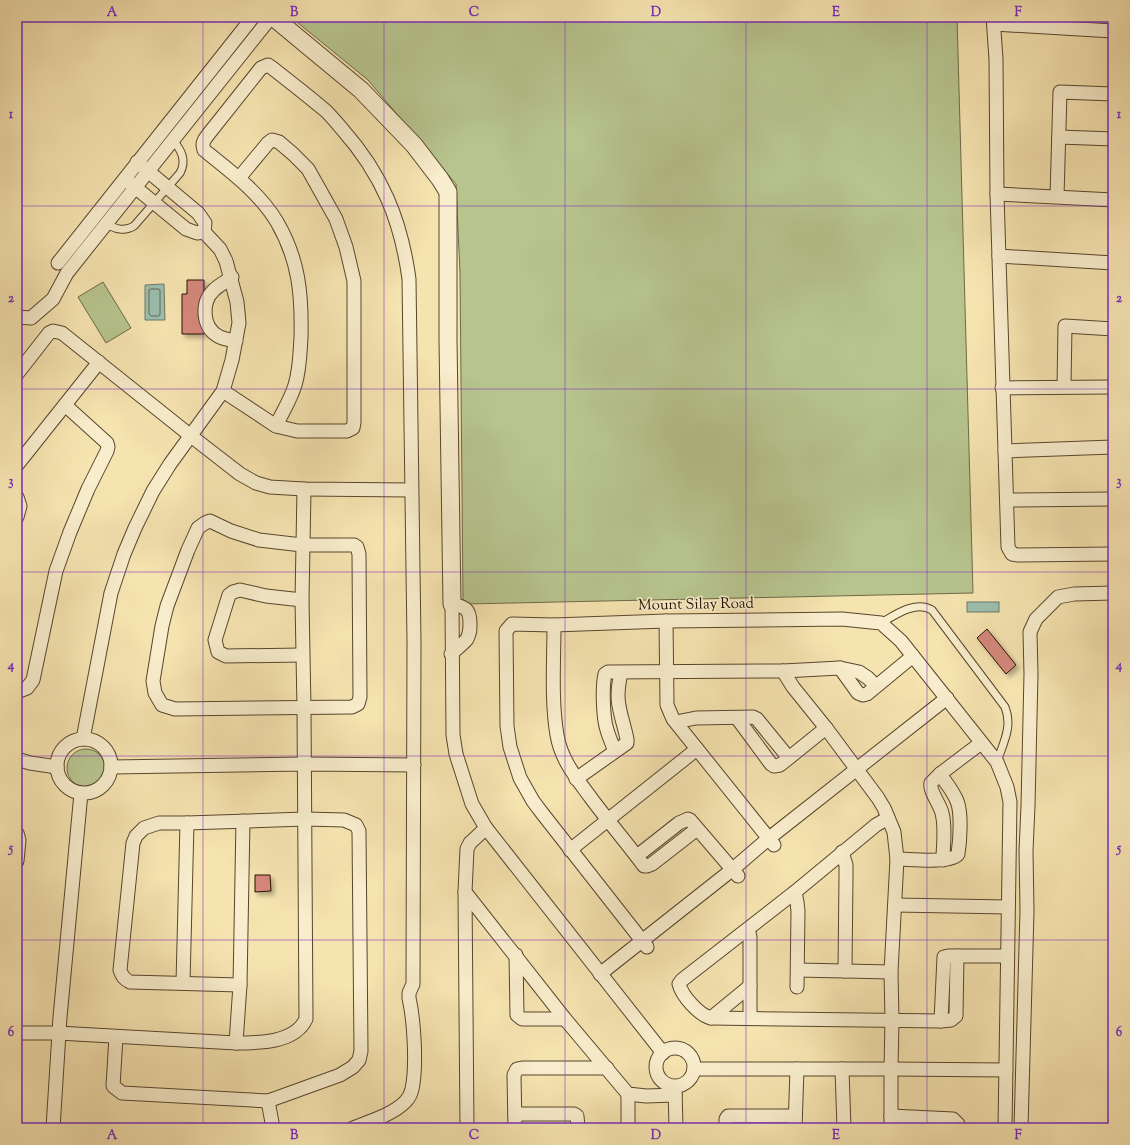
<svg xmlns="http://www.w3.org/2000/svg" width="1130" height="1145" font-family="'Sorts Mill Goudy',serif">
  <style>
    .green { fill: #b7c48e; stroke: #6e6a47 }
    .water { fill: #9cbeae; stroke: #6c7968 }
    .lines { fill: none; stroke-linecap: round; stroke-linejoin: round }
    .shore { stroke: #606857; stroke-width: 1 }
    .building { fill: #d4887c; stroke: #241100; filter: url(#shadow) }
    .service-casing { stroke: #58462c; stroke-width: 9 }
    .minor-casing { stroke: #58462c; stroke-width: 15 }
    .tertiary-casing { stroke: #58462c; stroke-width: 19 }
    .service { stroke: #f8edcc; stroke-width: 7 }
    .minor { stroke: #f8edcc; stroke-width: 13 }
    .tertiary { stroke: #f8edcc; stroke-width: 17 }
    .grid { fill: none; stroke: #7b2cbf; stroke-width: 1; stroke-opacity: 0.55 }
    .labels { text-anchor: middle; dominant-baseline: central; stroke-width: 3; stroke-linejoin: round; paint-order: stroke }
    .street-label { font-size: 15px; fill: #241100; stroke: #f8edcc }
    .neatline { fill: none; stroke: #7b2cbf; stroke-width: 1.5 }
    .grid-label { font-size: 13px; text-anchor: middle; font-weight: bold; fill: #7b2cbf }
  </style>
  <defs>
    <filter id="shadow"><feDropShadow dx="3.5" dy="3.5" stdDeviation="2" flood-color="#0004"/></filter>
  </defs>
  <rect width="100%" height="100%" fill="#f5e3b0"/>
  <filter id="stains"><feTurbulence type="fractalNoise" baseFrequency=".005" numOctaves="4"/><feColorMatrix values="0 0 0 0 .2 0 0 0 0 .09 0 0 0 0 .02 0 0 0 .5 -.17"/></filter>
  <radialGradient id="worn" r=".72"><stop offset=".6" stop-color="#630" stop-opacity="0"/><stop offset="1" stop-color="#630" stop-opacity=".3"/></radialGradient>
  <!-- green -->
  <g class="green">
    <path d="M292,17H957L973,593L466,604L463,599L460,273L456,184L368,80L292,18Z"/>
    <path d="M103,282L131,328L106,343L78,297Z"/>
    <circle cx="86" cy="768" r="19"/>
  </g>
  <!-- water -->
  <g class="water">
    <path d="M164,284L165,320H145V285Z"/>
    <rect x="967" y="602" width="32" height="10"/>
  </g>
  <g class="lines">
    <!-- shore -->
    <path class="shore" d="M151,289H159L160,290V314L159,316H151L149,314V290Z"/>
  </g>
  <!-- building -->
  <g class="building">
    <path d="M187,280H204V334H182V294H187Z"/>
    <path d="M987,629L1016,665L1006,674L977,638Z"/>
    <path d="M255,875H270L271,891L255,892Z"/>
  </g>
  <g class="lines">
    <defs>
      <g id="service">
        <path d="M106,224C116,229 124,232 134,226L180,173C187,160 181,150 173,140"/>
        <path d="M881,623C895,615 916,600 932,610L1005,707C1013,727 1003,743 997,762"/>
      </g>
      <g id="minor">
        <path d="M993,17L996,59L997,194L1008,547L1012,554L1018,555L1113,554"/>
        <path d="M994,24L1113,31"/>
        <path d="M1059,137L1113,139"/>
        <path d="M130,183L186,229L197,233L204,232"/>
        <path d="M997,194L1113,200"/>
        <path d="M1057,196L1060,92L1113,94"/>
        <path d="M999,256L1113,263"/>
        <path d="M58,263L253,17"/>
        <path d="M232,277C226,282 219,285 214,290C201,302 202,327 218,336C223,339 230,340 236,341"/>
        <path d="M17,317L31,318L53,299L67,273L271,17"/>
        <path d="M17,374L49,333L53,331L62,333L191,436L240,474L256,483L270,487L304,489L411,490"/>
        <path d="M1064,387L1065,326L1113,329"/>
        <path d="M1002,388L1113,387"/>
        <path d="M223,391L276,426L297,431H347L353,428L354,422V281L346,247L336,219L308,169L293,154L279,142L272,140L268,143L239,178"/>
        <path d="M276,426C282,413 291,399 295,385C300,369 300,353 301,337C302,294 299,260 277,222C260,193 230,171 204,150C202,144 203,141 207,136L261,68L268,65L271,67C289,81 308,96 326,111C332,117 337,123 342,129C382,174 401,220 409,279L414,641L413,984L409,993V998C414,1020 417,1066 412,1089C411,1094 408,1099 405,1102C392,1115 370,1121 353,1128"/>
        <path d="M1005,451L1113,447"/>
        <path d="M17,465L99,362"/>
        <path d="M17,497L20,506L17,517"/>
        <path d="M1007,500L1113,499"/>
        <path d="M210,521L231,531L259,540L302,545H354L357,547L359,554L360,697L358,704L352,707L175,709L162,705L155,693L153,681L162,626L167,606L188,550L198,528L205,523Z"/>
        <path d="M302,600L266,596L240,590L233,592L229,595L215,640L218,652L226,656L302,655"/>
        <path d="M666,621L667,705L673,719L774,845"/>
        <path d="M554,625C554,660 551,700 557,735C561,760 577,779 591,798C608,821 627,843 644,866H647L652,864L697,829"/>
        <path d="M451,654C456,649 463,644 467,639C470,633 470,630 470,624C470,609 466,607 452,604L453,735L456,754L472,804L486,828L663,1053"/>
        <path d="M840,668L858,693L863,695L867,694L913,656"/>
        <path d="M783,671L793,687L826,728L878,798L884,808L894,832L897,859L891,972L892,1020L891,1069V1128"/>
        <path d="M17,692L27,688L33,680L56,571L70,532L88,489L107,451L108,447L107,443L65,405"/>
        <path d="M737,718L771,764L774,766L780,765L826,728"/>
        <path d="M676,722L696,718L753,717L757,719L788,757"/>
        <path d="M83,739L111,593L124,554L135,528L153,491L170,464L223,391L232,360L239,323L237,302L226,261L220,249L204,232L205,223L198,213L137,162"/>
        <circle cx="84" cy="766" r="27"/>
        <path d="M615,751C612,744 609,737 607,730C603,718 602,687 605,674L608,672L783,671L840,668L859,672L868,678L876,686"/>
        <path d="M17,759L30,763L57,767"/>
        <path d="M111,767L304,764L414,765"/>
        <path d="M576,779L627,743V739C621,711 614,703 621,673"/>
        <path d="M888,818L876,825L795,892L682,980L679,984C682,996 699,1015 711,1018L941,1021L951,1020L956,1016L957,956"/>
        <path d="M17,833L19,840L17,861"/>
        <path d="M570,850L697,749"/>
        <path d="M842,852L846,865V875L845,971"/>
        <path d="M637,856L679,823L688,819L690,820L738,876"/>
        <path d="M897,859C910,859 951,864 958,854C960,841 962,813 957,801C953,791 946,783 940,774"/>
        <path d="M943,860C943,845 946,828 942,813C940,804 929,791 931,783L940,774L981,743"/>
        <path d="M465,892L565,1019L628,1094L646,1096L675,1095"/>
        <path d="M795,892L797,902L798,911L797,987"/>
        <path d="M895,905L1008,907"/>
        <path d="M748,929L750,937V1018"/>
        <path d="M647,947L542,813L533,801L520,778L510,747L507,726L506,631L512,624L554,625L666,621L842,619L881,623L901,641L997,762L1007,787L1010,802L1005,1128"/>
        <path d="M516,955L517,1015L522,1019H565"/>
        <path d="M798,970L891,972"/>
        <path d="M600,974L733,869L768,839L947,698"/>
        <path d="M183,983L187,823"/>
        <path d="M711,1018L750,986"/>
        <path d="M941,1021L944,957L948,956H1007"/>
        <path d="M17,1033H58L236,1043C259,1043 295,1043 306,1019L304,709L302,600L304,489"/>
        <path d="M116,1037L113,1086L122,1093L268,1101L340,1075L353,1067L359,1060L361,1051L359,831L356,825L344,820L305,819L187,823H159L144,828L136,836L133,843L120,970C122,976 124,979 130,982L240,985"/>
        <path d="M236,1043L240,985L243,821"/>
        <circle cx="675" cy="1067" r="19"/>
        <path d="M694,1069H891L1006,1070"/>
        <path d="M842,1069L844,1128"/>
        <path d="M675,1088L676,1128"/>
        <path d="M628,1094V1128"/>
        <path d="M268,1101L273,1128"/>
        <path d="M515,1114H574L577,1116L578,1128"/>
        <path d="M891,1116L953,1119L958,1124V1128"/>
        <path d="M53,1128L60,1017L81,793"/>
        <path d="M467,1128L465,892L467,849L470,843L486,828"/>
        <path d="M515,1128L514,1075L517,1069L522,1068H607"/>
        <path d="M726,1128V1119L728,1116H795"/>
        <path d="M795,1128L797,1069"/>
        <path d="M1021,1128L1027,911L1026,851L1028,806L1031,674L1030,632L1036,619L1058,597L1074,594L1113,593"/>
      </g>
      <path id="tertiary" d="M273,17L361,90L414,145L440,179L448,192V340L452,604"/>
    </defs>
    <!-- service casing -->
    <use href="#service" class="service-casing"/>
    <!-- minor casing -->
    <use href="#minor" class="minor-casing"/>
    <!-- tertiary casing -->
    <use href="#tertiary" class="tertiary-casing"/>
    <!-- service -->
    <use href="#service" class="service"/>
    <!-- minor -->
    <use href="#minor" class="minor"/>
    <!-- tertiary -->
    <use href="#tertiary" class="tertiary"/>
  </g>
  <!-- grid -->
  <path class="grid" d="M203,17V1128M384,17V1128M565,17V1128M746,17V1128M927,17V1128M17,206H1113M17,389H1113M17,572H1113M17,756H1113M17,940H1113"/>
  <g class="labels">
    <!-- street labels -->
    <g class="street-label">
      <text transform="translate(696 605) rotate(-1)">Mount Silay Road</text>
    </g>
  </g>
  <!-- margin -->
  <rect width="1130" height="1145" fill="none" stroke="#f5e3b0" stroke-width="44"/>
  <rect x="22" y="22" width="1086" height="1101" class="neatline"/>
  <g class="grid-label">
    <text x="112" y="16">A</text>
    <text x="294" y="16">B</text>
    <text x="474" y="16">C</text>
    <text x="656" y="16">D</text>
    <text x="836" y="16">E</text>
    <text x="1018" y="16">F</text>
    <text x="11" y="118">1</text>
    <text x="1119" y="118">1</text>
    <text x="11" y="302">2</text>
    <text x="1119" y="302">2</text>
    <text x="11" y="485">3</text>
    <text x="1119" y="485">3</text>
    <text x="11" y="669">4</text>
    <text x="1119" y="669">4</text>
    <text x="11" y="852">5</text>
    <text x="1119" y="852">5</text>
    <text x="11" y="1036">6</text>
    <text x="1119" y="1036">6</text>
    <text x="112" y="1139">A</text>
    <text x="294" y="1139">B</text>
    <text x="474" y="1139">C</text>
    <text x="656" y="1139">D</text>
    <text x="836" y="1139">E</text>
    <text x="1018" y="1139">F</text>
  </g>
  <rect width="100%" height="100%" filter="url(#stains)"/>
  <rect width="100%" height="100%" fill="url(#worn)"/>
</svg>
